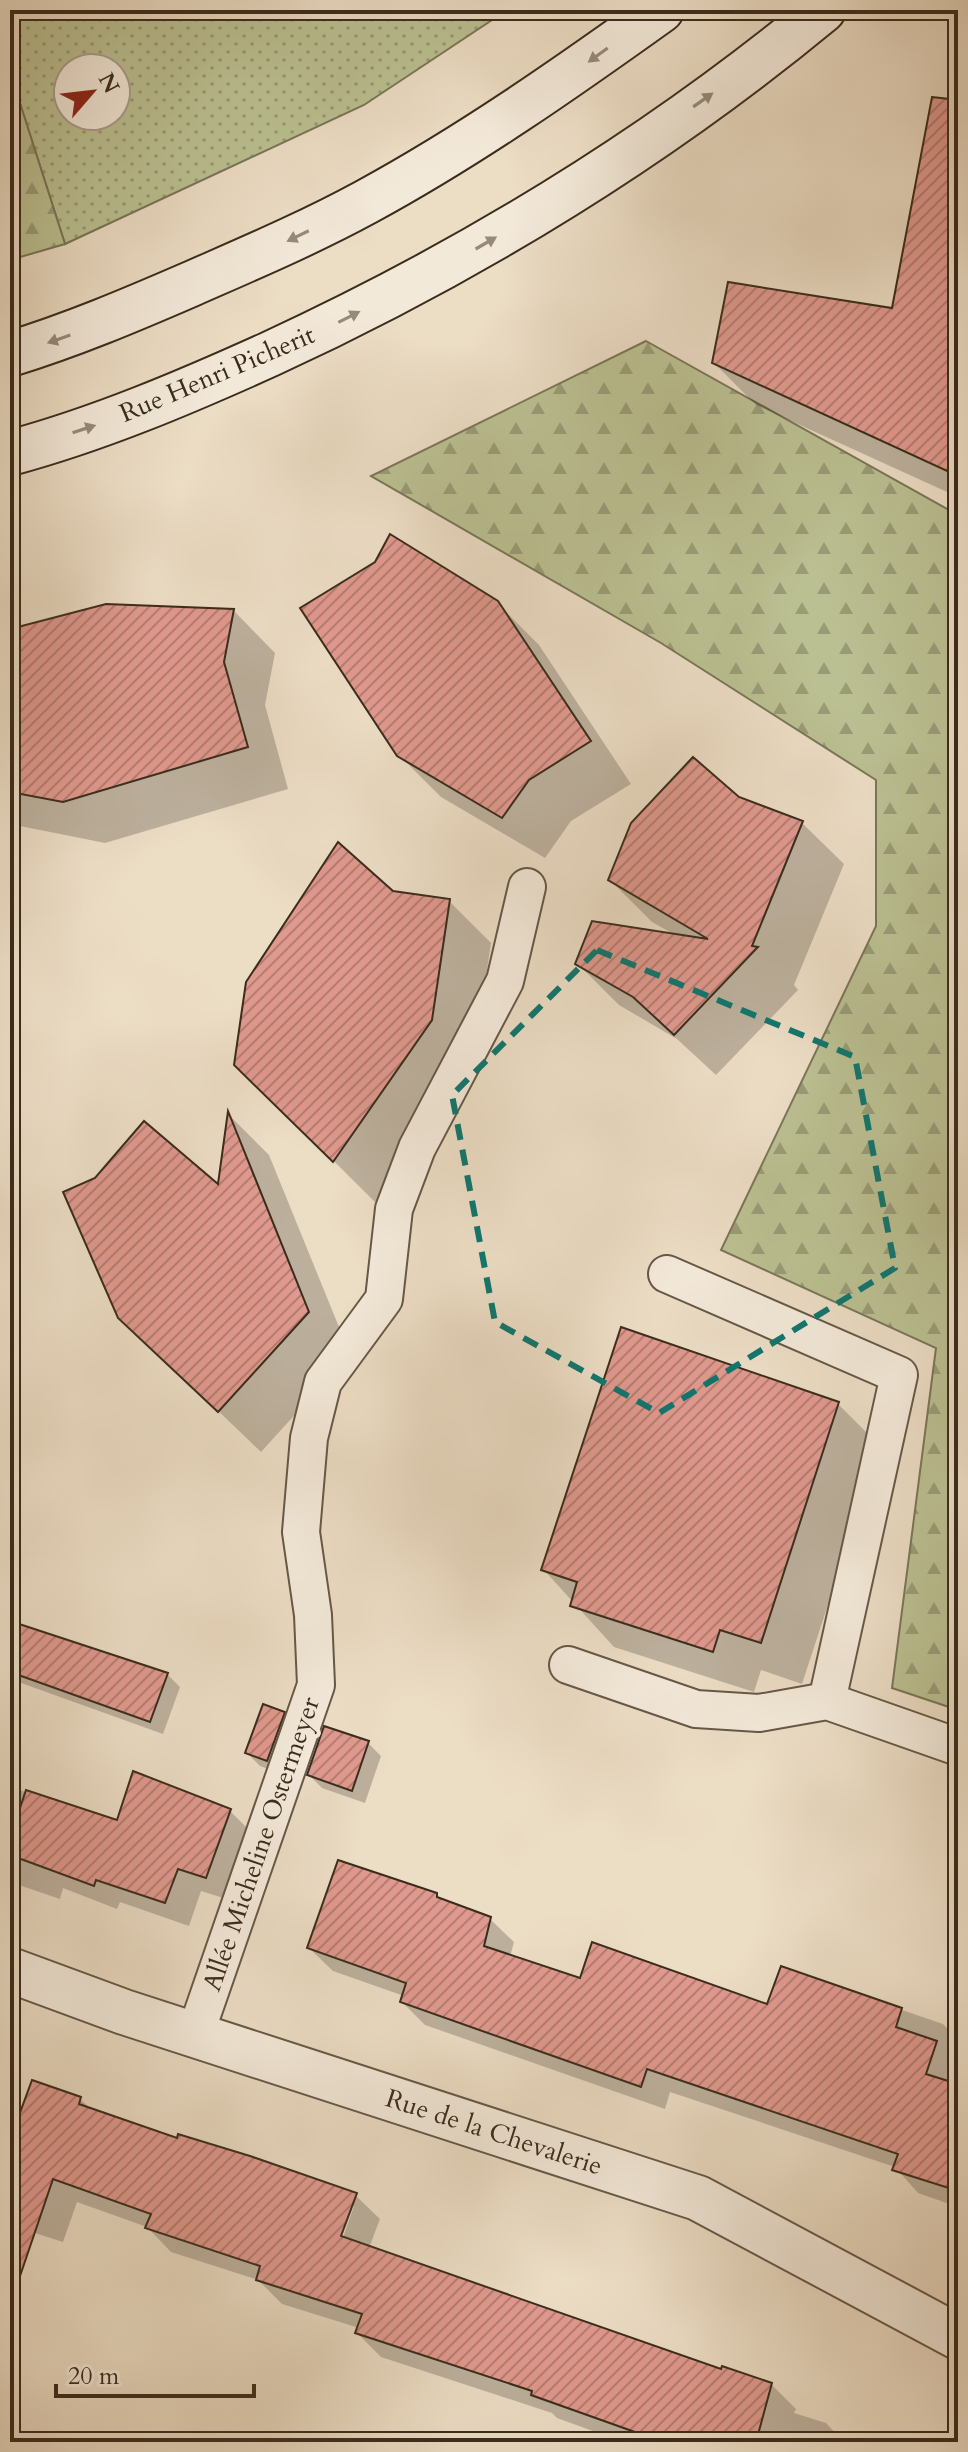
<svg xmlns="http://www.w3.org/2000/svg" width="968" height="2452" font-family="Cardo,serif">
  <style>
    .grass { fill: url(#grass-dots); stroke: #7a7658; stroke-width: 2; fill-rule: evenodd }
    .forest { fill: url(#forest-firs); stroke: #7a7658; stroke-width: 2 }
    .shadow { fill: #0003; fill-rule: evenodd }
    .building { fill: url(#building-hatch); stroke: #3a2c1d; stroke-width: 2 }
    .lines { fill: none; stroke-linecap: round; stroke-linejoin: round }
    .service-casing { stroke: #665847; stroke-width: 40 }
    .minor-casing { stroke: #665847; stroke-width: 48 }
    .secondary-casing { stroke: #3a2c1d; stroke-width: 48 }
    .service { stroke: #f3e9d9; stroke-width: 36 }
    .minor { stroke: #f3e9d9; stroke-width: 44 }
    .secondary { stroke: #f3e9d9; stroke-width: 44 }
    .oneway { fill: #968a7b }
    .marked { fill: none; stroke: #0f766e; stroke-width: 6; stroke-dasharray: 16 10; stroke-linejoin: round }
    .labels { text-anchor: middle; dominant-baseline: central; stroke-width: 8; stroke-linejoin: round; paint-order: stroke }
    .street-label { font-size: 26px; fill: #3a2c1d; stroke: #f3e9d9 }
  </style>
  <defs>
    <pattern id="grass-dots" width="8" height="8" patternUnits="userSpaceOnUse" patternTransform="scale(2)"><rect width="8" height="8" fill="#bbc092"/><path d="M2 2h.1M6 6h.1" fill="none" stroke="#999c77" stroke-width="1.8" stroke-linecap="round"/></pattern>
    <pattern id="forest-firs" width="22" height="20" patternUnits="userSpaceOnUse" patternTransform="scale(2)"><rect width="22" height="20" fill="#bbc092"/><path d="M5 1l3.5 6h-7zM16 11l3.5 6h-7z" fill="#999c77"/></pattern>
    <pattern id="building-hatch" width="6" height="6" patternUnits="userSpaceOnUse" patternTransform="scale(2)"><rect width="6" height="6" fill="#e0998e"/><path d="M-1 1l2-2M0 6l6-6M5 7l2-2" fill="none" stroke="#b77d73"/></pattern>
  </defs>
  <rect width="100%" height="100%" fill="#ecddc5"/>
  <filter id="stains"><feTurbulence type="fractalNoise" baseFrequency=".0025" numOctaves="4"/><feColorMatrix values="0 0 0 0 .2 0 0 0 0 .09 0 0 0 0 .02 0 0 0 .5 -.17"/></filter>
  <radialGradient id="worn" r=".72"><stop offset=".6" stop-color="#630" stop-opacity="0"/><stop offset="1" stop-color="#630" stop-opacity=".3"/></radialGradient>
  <!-- grass -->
  <path class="grass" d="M10,10H507L364,105L65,244L10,72ZM68,68H116V116H68Z"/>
  <!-- forest -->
  <g class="forest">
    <path d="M10,72L65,244L10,260Z"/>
    <path d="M646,341L958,515V1710L892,1688L936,1348L721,1250L876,926V780L661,643L371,476Z"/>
  </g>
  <!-- shadow -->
  <g class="shadow">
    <path d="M111,10H167L166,18Z"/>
    <path d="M958,130V497L756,405L714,363L893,311Z"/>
    <path d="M496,602L539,645L631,784L571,821L545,858L441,797L399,755Z"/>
    <path d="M234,611L275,653L265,705L288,789L105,843L10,824V631Z"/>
    <path d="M738,798L802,823L844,864L794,985L798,990L716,1075L677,1039L619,1005L577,963L677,936L652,922L610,880Z"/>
    <path d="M392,893L449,901L491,943L473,1062L375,1202L236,1064Z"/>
    <path d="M229,1115L269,1155L350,1354L261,1452L157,1352L220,1188Z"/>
    <path d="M838,1404L880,1446L802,1684L761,1670L754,1692L614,1647L543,1569Z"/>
    <path d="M10,1623L167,1674L180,1687L163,1734L10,1679Z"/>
    <path d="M283,1714L296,1726L280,1773L260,1766L247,1753Z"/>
    <path d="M368,1743L381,1756L365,1803L322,1788L309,1775Z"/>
    <path d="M10,1787L119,1823L230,1811L253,1834L230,1900L201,1891L189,1926L120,1902L117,1909L63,1888L60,1899L10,1882Z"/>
    <path d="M436,1895L443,1901L490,1919L514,1942L510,1957L581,1981L768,2007L782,1969L943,2024L958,2039V2071L953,2085L958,2086V2207L918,2193L895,2167L670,2092L665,2109L425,2025L402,2002L404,1996L333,1971L309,1948Z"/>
    <path d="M80,2099L92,2110L178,2141L355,2195L380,2219L369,2248L723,2372L771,2384L796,2409L794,2413L826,2423L844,2442H623L557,2418L552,2413L381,2357L357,2333L359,2328L282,2304L258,2280L171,2252L147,2227L77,2202L63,2242L10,2225V2115L20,2118ZM350,2206H354L340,2246L336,2245Z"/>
  </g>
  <!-- building -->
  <g class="building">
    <path d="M932,97L958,100V476L712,363L728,282L892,308Z"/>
    <path d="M390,534L498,601L591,741L529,780L502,818L397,756L300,608L375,562Z"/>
    <path d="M106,604L234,609L224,662L248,747L63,802L10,792V629Z"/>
    <path d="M693,757L739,797L803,821L752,946L758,947L674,1035L633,997L575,964L592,921L708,939L608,880L631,823Z"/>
    <path d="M338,842L393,891L450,899L432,1020L333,1162L234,1065L246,982Z"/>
    <path d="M228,1111L309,1312L218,1412L118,1318L63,1192L95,1178L144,1121L218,1184Z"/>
    <path d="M621,1327L839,1402L761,1643L720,1630L713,1652L570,1606L577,1582L541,1570Z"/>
    <path d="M10,1621L168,1673L150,1722L10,1672Z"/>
    <path d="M263,1704L285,1712L267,1761L245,1753Z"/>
    <path d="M324,1726L369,1741L352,1791L307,1775Z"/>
    <path d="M133,1771L231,1809L206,1878L178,1869L165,1903L96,1880L94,1886L10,1855V1838L26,1790L117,1820Z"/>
    <path d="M338,1860L437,1893V1897L491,1917L484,1946L580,1978L592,1942L767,2004L781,1966L902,2008L896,2027L937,2041L926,2074L958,2084V2191L892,2170L898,2154L647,2069L641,2087L400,2002L406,1983L307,1948Z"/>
    <path d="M32,2080L81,2097L79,2104L177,2138L178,2134L250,2156L357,2193L341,2236L721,2369L722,2366L772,2383L756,2442H663L531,2395L532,2391L355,2333L362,2314L256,2280L260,2266L145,2228L151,2214L53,2179L19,2279L10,2278V2140Z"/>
  </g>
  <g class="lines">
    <defs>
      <g id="service">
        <path d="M667,1274L899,1375L827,1701"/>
        <path d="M568,1665L696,1709L759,1713L827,1701L958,1747"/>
        <path d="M195,2035L316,1685L313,1615L301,1532L309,1438L323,1382L384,1299L394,1209L417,1148L505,981L527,887"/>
      </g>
      <path id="minor" d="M10,1970L124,2012L698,2198L958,2337"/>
      <g id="secondary">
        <path d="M10,354C72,335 131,310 191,284C250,258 309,233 366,202C469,146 566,78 661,10"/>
        <path d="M10,453C99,429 186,392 270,354C467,263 655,149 823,10"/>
      </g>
    </defs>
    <!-- service casing -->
    <use href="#service" class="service-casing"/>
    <!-- minor casing -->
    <use href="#minor" class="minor-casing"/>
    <!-- secondary casing -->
    <use href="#secondary" class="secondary-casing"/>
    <!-- service -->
    <use href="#service" class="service"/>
    <!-- minor -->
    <use href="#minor" class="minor"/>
    <!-- secondary -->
    <use href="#secondary" class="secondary"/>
  </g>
  <!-- one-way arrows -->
  <defs><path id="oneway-solid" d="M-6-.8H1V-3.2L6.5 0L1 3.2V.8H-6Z" transform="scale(2)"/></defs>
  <g class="oneway">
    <use href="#oneway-solid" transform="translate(598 55) rotate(144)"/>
    <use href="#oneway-solid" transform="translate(703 100) rotate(-35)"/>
    <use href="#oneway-solid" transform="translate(298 236) rotate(154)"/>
    <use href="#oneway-solid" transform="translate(486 243) rotate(-30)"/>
    <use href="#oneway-solid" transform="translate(349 317) rotate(-27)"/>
    <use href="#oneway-solid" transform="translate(59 339) rotate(161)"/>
    <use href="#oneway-solid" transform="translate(84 429) rotate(-18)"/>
  </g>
  <!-- marked area -->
  <path class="marked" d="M597,950L855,1057L895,1268L659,1413L495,1322L452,1095Z"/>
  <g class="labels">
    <!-- street labels -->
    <g class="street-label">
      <text transform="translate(217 374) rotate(-23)">Rue Henri Picherit</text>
      <text transform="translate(261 1844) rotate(-71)">Allée Micheline Ostermeyer</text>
      <text transform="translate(494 2132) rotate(18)">Rue de la Chevalerie</text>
    </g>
  </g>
  <!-- margin -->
  <rect width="968" height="2452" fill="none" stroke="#ecddc5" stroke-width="40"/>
  <rect x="12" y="12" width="944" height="2428" fill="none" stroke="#3a2c1d" stroke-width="4"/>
  <rect x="20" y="20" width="928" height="2412" fill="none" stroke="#3a2c1d" stroke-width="2"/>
  <!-- north arrow -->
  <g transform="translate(92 92) rotate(62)"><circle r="38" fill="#f3e9d9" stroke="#a99d8e" stroke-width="2"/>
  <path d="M0-6L14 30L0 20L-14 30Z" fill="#8f2418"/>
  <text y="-12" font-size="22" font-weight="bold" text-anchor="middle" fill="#3a2c1d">N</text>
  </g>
  <!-- scale -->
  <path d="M56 2384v12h198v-12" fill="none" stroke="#3a2c1d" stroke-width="4"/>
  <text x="68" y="2384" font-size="24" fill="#3a2c1d" stroke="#f3e9d9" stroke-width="6" paint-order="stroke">20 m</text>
  <rect width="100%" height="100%" filter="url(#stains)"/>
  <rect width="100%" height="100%" fill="url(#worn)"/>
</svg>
